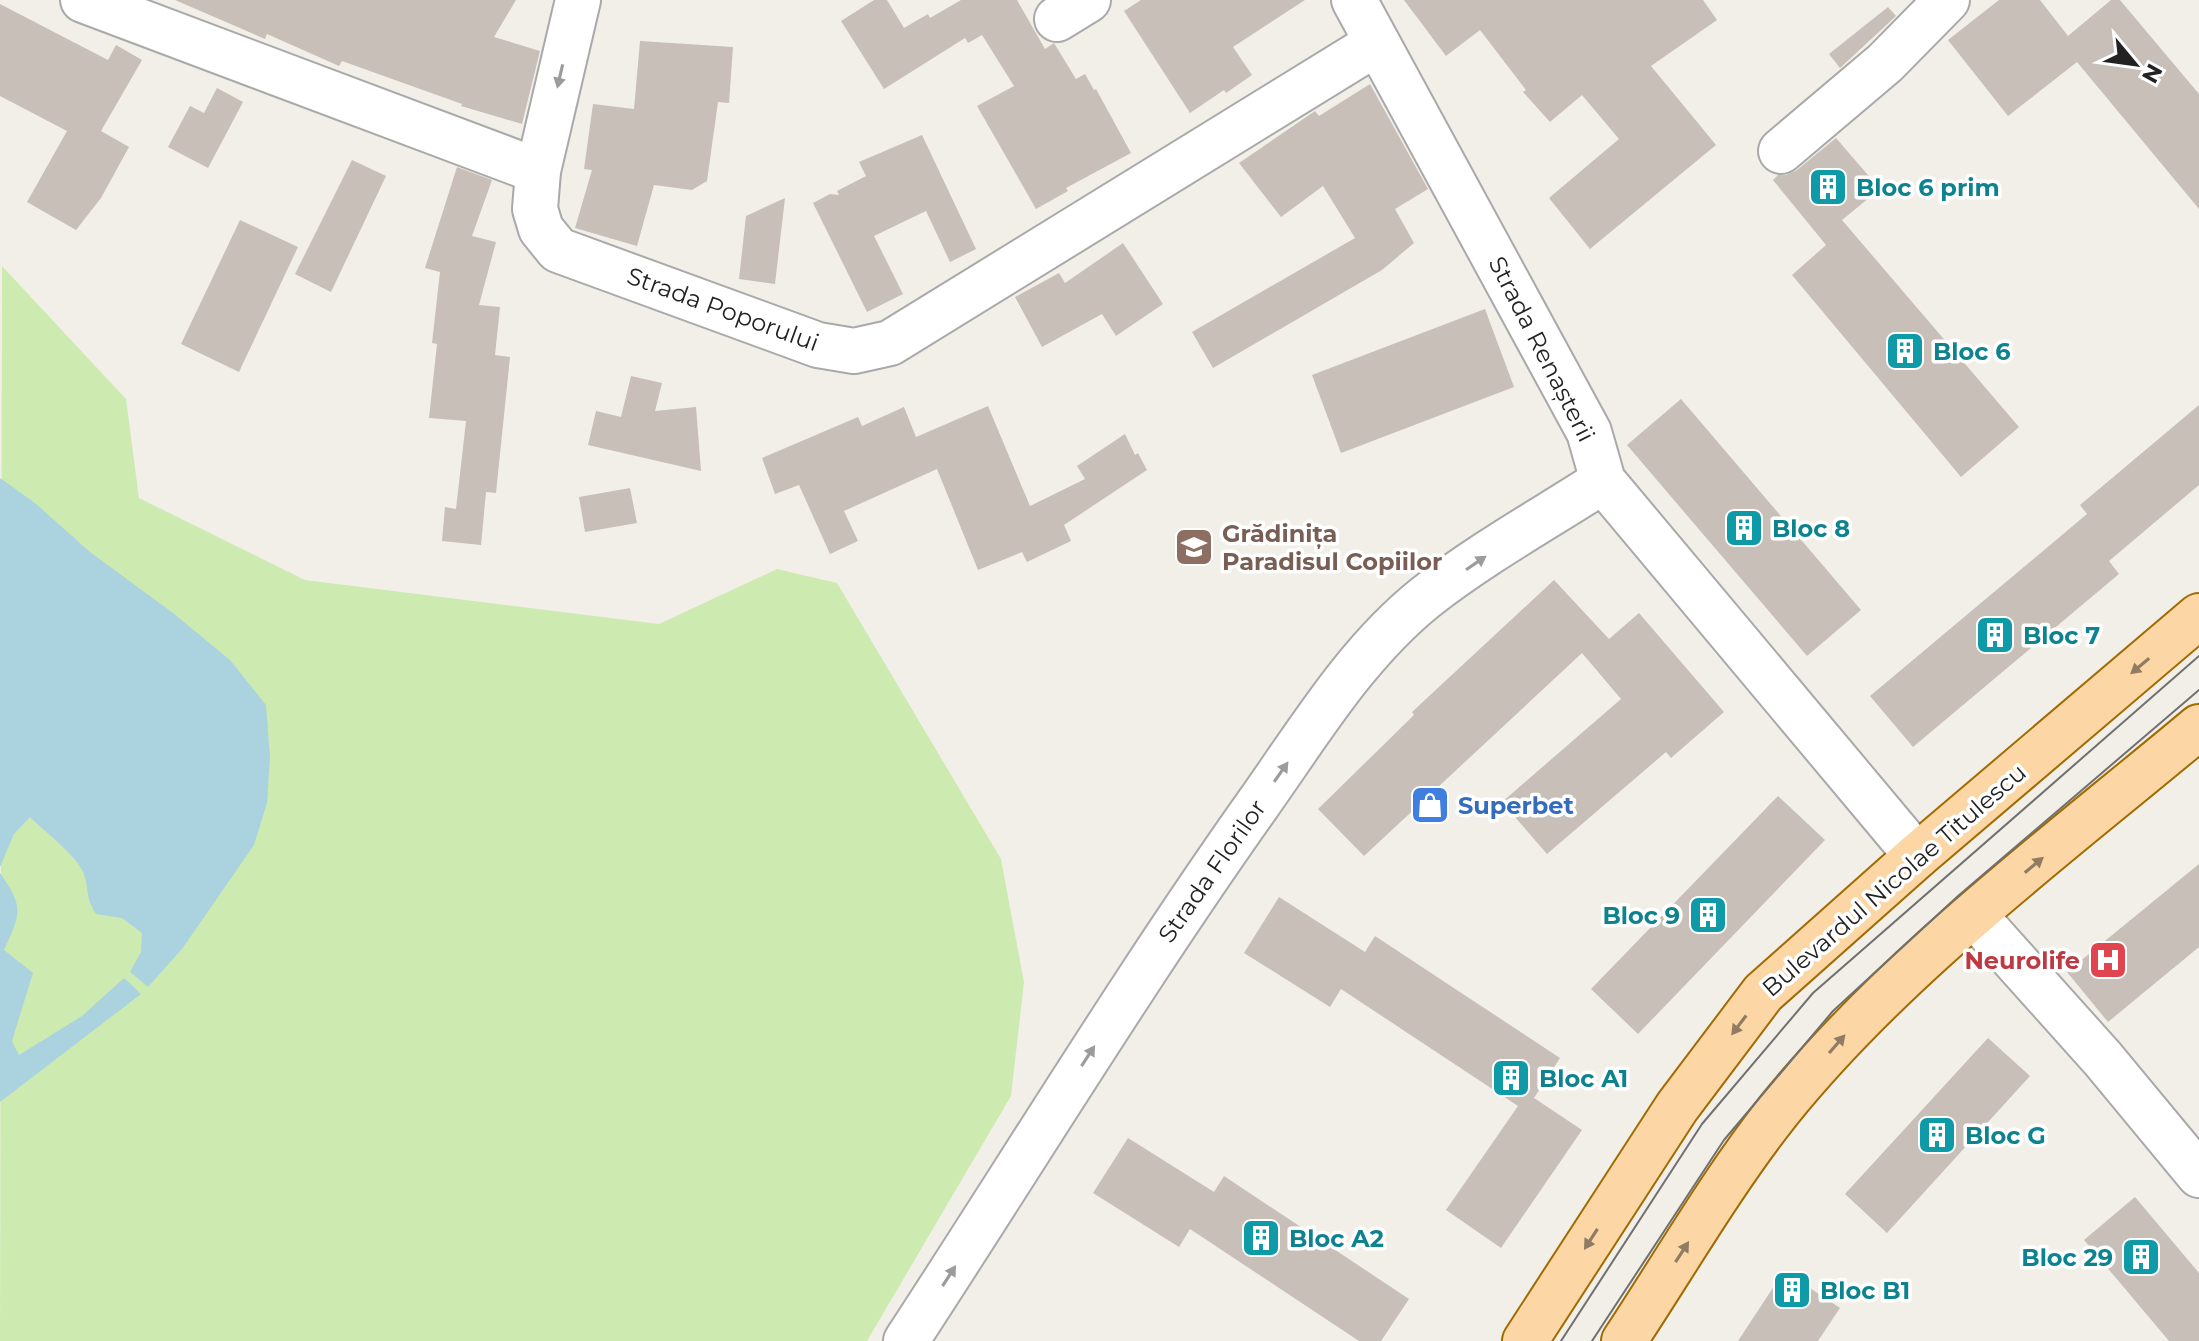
<svg xmlns="http://www.w3.org/2000/svg" width="2199" height="1341" font-family="Montserrat,sans-serif">
  <style>
    .grass { fill: #cdebb0 }
    .water { fill: #aad3df }
    .building { fill: #c7bfb8 }
    .lines { fill: none; stroke-linecap: round; stroke-linejoin: round }
    .minor-casing { stroke: #a9a9a9; stroke-width: 48 }
    .major-casing { stroke: #a06b00; stroke-width: 48 }
    .minor { stroke: #fff; stroke-width: 44 }
    .major { stroke: #fcd6a4; stroke-width: 44 }
    .tram { stroke: #707070; stroke-width: 2 }
    .oneway { fill: #9c9c9c }
    .oneway2 { fill: #8f7c63 }
    .labels { text-anchor: middle; dominant-baseline: central; stroke-width: 7; stroke-linejoin: round; paint-order: stroke }
    .culture-label { font-size: 24px; font-weight: bold; fill: #0d838f; stroke: #fff; text-anchor: start }
    .street-label { font-size: 24px; fill: #222; stroke: #fff }
    .education-label { font-size: 24px; font-weight: bold; fill: #785e54; stroke: #fff; text-anchor: start }
    .shop-label { font-size: 24px; font-weight: bold; fill: #366cbe; stroke: #fff; text-anchor: start }
    .health-label { font-size: 24px; font-weight: bold; fill: #be3a42; stroke: #fff; text-anchor: end }
  </style>
  <rect width="100%" height="100%" fill="#f2efe9"/>
  <!-- grass -->
  <path class="grass" d="M2,266L126,399L139,498L305,580L659,624L777,569L837,583L1001,859L1024,982L1011,1096L867,1341H0Z"/>
  <!-- water -->
  <g class="water">
    <path d="M0,478L35,503L90,552L173,613L230,660L266,705L270,757L267,803L254,845L182,949L148,987L130,972L141,952L142,933L122,918L96,914C84,895 90,888 83,872C75,854 45,832 30,817L14,834L0,867Z"/>
    <path d="M0,873C24,907 21,913 4,950L33,973L12,1041L19,1055L82,1016L124,978L141,994L0,1102Z"/>
  </g>
  <!-- building -->
  <g class="building">
    <path d="M175,0H516L494,37L540,51L522,124L461,106L462,104L342,61L339,66L267,34L265,39Z"/>
    <path d="M874,0H887L904,28L928,14L930,18L961,0H1017L1045,49L1054,43L1076,79L1085,74L1094,90L1096,89L1131,153L1066,188L1068,191L1036,209L977,106L1014,86L982,35L968,43L965,38L884,89L841,21Z"/>
    <path d="M1141,0H1305L1233,47L1252,75L1226,93L1224,90L1190,113L1124,11Z"/>
    <path d="M1404,0H1703L1717,20L1651,66L1716,145L1590,249L1549,198L1619,139L1582,95L1550,122L1523,92L1526,90L1480,30L1446,56Z"/>
    <path d="M1999,0H2040L2068,36L2111,0H2120L2199,94V209L2077,62L2008,116L1948,40Z"/>
    <path d="M0,4L108,60L116,45L142,60L101,131L129,147L101,198L76,230L27,202L67,131L0,96Z"/>
    <path d="M1888,7L1896,16L1840,68L1829,54Z"/>
    <path d="M640,41L733,47L729,103L718,102L707,181L692,190L654,185L637,246L575,228L592,170L584,169L593,104L634,109Z"/>
    <path d="M1370,84L1428,189L1395,209L1414,243L1382,270L1213,368L1192,332L1355,238L1323,186L1281,217L1239,163L1315,111L1319,116Z"/>
    <path d="M217,88L243,102L208,168L168,147L190,106L204,113Z"/>
    <path d="M922,135L976,249L950,262L926,211L874,236L903,294L867,312L813,203L830,194L839,195L837,191L866,176L859,162Z"/>
    <path d="M1836,138L1880,189L1842,220L2019,427L1961,477L1792,275L1826,245L1773,180L1778,175H1786L1797,170Z"/>
    <path d="M352,160L386,176L331,292L295,274Z"/>
    <path d="M457,167L492,180L472,236L496,242L479,305L500,307L495,355L510,357L496,493L486,492L481,545L442,541L445,507L456,509L466,421L429,418L437,344L432,343L440,272L425,268Z"/>
    <path d="M785,198L775,284L739,279L746,216Z"/>
    <path d="M240,220L298,247L239,372L181,344Z"/>
    <path d="M1123,243L1163,304L1116,336L1102,314L1042,347L1015,297L1059,273L1065,283Z"/>
    <path d="M1485,309L1514,387L1341,453L1312,375Z"/>
    <path d="M631,376L662,383L655,411L696,407L701,471L588,445L596,411L621,417Z"/>
    <path d="M1681,399L1861,610L1807,656L1627,445Z"/>
    <path d="M2199,405V485L2109,561L2119,574L1913,747L1870,696L2087,514L2080,505Z"/>
    <path d="M988,406L1030,506L1085,479L1077,466L1125,434L1135,455L1138,453L1147,470L1064,525L1071,541L1027,562L1022,552L978,570L937,469L844,511L858,541L830,554L799,485L775,494L762,458L858,417L862,426L904,407L916,437Z"/>
    <path d="M630,488L637,523L585,532L579,497Z"/>
    <path d="M1554,580L1609,639L1639,613L1724,712L1671,758L1666,752L1547,854L1502,802L1621,699L1582,653L1364,856L1318,809L1414,715L1412,712Z"/>
    <path d="M1778,796L1825,840L1638,1034L1591,989Z"/>
    <path d="M2199,864V947L2108,1022L2067,972Z"/>
    <path d="M1279,897L1365,952L1375,936L1560,1058L1534,1098L1582,1130L1501,1248L1446,1210L1518,1106L1341,989L1330,1007L1244,953Z"/>
    <path d="M1988,1038L2030,1076L1887,1233L1845,1194Z"/>
    <path d="M1128,1138L1214,1192L1224,1176L1409,1299L1381,1341H1359L1190,1229L1179,1247L1093,1193Z"/>
    <path d="M2135,1197L2199,1273V1341H2169L2084,1240Z"/>
    <path d="M1784,1271L1840,1308L1818,1341H1738Z"/>
  </g>
  <g class="lines">
    <defs>
      <g id="minor">
        <path d="M83,0L538,171"/>
        <path d="M578,0L538,171L535,209L541,229L558,250L818,345L854,351L890,343L1377,43"/>
        <path d="M1354,0L1589,432L1603,481L1917,856"/>
        <path d="M1057,19L1088,0"/>
        <path d="M1781,151L1885,63L1947,0"/>
        <path d="M1974,915L2103,1059L2199,1175"/>
        <path d="M906,1341C1023,1162 1134,979 1258,804C1309,732 1356,653 1426,597C1481,554 1544,519 1603,481"/>
      </g>
      <g id="major">
        <path d="M1525,1341L1677,1107L1763,993L1917,856L2199,616"/>
        <path d="M1624,1341C1675,1264 1722,1182 1779,1110C1896,965 2057,846 2199,727"/>
      </g>
    </defs>
    <!-- minor casing -->
    <use href="#minor" class="minor-casing"/>
    <!-- major casing -->
    <use href="#major" class="major-casing"/>
    <!-- minor -->
    <use href="#minor" class="minor"/>
    <!-- major -->
    <use href="#major" class="major"/>
    <!-- tram -->
    <g class="tram">
      <path d="M1561,1341L1702,1124L1813,993L2199,656"/>
      <path d="M1592,1341L1724,1140L1833,1011L1958,896L2199,690"/>
    </g>
  </g>
  <!-- one-way arrows -->
  <defs><path id="oneway-solid" d="M-6-.8H1V-3.2L6.5 0L1 3.2V.8H-6Z" transform="scale(2)"/></defs>
  <g class="oneway">
    <use href="#oneway-solid" transform="translate(560 76) rotate(103)"/>
    <use href="#oneway-solid" transform="translate(1476 563) rotate(-34)"/>
    <use href="#oneway-solid" transform="translate(1281 772) rotate(-55)"/>
    <use href="#oneway-solid" transform="translate(1088 1056) rotate(-57)"/>
    <use href="#oneway-solid" transform="translate(949 1276) rotate(-57)"/>
  </g>
  <g class="oneway2">
    <use href="#oneway-solid" transform="translate(2140 666) rotate(140)"/>
    <use href="#oneway-solid" transform="translate(2034 865) rotate(-40)"/>
    <use href="#oneway-solid" transform="translate(1739 1025) rotate(127)"/>
    <use href="#oneway-solid" transform="translate(1837 1044) rotate(-49)"/>
    <use href="#oneway-solid" transform="translate(1591 1239) rotate(123)"/>
    <use href="#oneway-solid" transform="translate(1682 1252) rotate(-57)"/>
  </g>
  <!-- icons -->
  <defs>
    <symbol id="building-square" viewBox="-11 -11 22 22"><rect x="-9" y="-9" width="18" height="18" rx="4" fill="#0f9aa8" stroke="#fff"/><path d="M-4-6H4V6H1V3H-1V6H-4ZM-2.5-4.3h1.7v1.8h-1.7ZM.8-4.3h1.7v1.8H.8ZM-2.5-1h1.7V.8h-1.7ZM.8-1h1.7V.8H.8Z" fill="#fff"/></symbol>
    <symbol id="school-square" viewBox="-11 -11 22 22"><rect x="-9" y="-9" width="18" height="18" rx="4" fill="#8d6e63" stroke="#fff"/><path d="M0-5L7-2L0 1L-7-2ZM-4 1L0 2.5L4 1V4Q0 6-4 4Z" fill="#fff"/></symbol>
    <symbol id="shop-square" viewBox="-11 -11 22 22"><rect x="-9" y="-9" width="18" height="18" rx="4" fill="#3f7fe0" stroke="#fff"/><path d="M-5-2.5h2.3a2.7 3.5 0 0 1 5.4 0H5L5.5 6h-11ZM-1.5-2.5h3a1.5 2.3 0 0 0-3 0Z" fill="#fff"/></symbol>
    <symbol id="hospital-square" viewBox="-11 -11 22 22"><rect x="-9" y="-9" width="18" height="18" rx="4" fill="#e0444e" stroke="#fff"/><path d="M-5-5h3v3.5h4V-5h3V5h-3V1.5h-4V5h-3Z" fill="#fff"/></symbol>
  </defs>
  <g fill-rule="evenodd">
    <use href="#building-square" x="1806" y="165" width="44" height="44"/>
    <use href="#building-square" x="1883" y="329" width="44" height="44"/>
    <use href="#building-square" x="1722" y="506" width="44" height="44"/>
    <use href="#school-square" x="1172" y="525" width="44" height="44"/>
    <use href="#building-square" x="1973" y="613" width="44" height="44"/>
    <use href="#shop-square" x="1408" y="783" width="44" height="44"/>
    <use href="#building-square" x="1686" y="893" width="44" height="44"/>
    <use href="#hospital-square" x="2086" y="938" width="44" height="44"/>
    <use href="#building-square" x="1489" y="1056" width="44" height="44"/>
    <use href="#building-square" x="1915" y="1113" width="44" height="44"/>
    <use href="#building-square" x="1239" y="1216" width="44" height="44"/>
    <use href="#building-square" x="2119" y="1235" width="44" height="44"/>
    <use href="#building-square" x="1770" y="1268" width="44" height="44"/>
  </g>
  <g class="labels">
    <!-- culture labels -->
    <g class="culture-label">
      <text x="1856" y="187">Bloc 6 prim</text>
      <text x="1933" y="351">Bloc 6</text>
      <text x="1772" y="528">Bloc 8</text>
      <text x="2023" y="635">Bloc 7</text>
      <text x="1680" y="915" text-anchor="end">Bloc 9</text>
      <text x="1539" y="1078">Bloc A1</text>
      <text x="1965" y="1135">Bloc G</text>
      <text x="1289" y="1238">Bloc A2</text>
      <text x="2113" y="1257" text-anchor="end">Bloc 29</text>
      <text x="1820" y="1290">Bloc B1</text>
    </g>
    <!-- street labels -->
    <g class="street-label">
      <text transform="translate(723 309) rotate(20)">Strada Poporului</text>
      <text transform="translate(1542 349) rotate(63)">Strada Renașterii</text>
      <text transform="translate(1212 871) rotate(-55)">Strada Florilor</text>
      <text transform="translate(1894 880) rotate(-41)">Bulevardul Nicolae Titulescu</text>
    </g>
    <!-- education labels -->
    <g class="education-label">
      <text x="1222" y="533">Grădinița<tspan x="1222" dy="28">Paradisul Copiilor</tspan></text>
    </g>
    <!-- shop labels -->
    <g class="shop-label">
      <text x="1458" y="805">Superbet</text>
    </g>
    <!-- health labels -->
    <g class="health-label">
      <text x="2080" y="960">Neurolife</text>
    </g>
  </g>
  <!-- north arrow -->
  <g transform="translate(2135 64) rotate(119)" stroke="#ffffff" stroke-width="6" paint-order="stroke">
  <path d="M0-6L14 30L0 20L-14 30Z" fill="#222222"/>
  <text y="-12" font-size="22" font-weight="bold" text-anchor="middle" fill="#222222">N</text>
  </g>
</svg>
